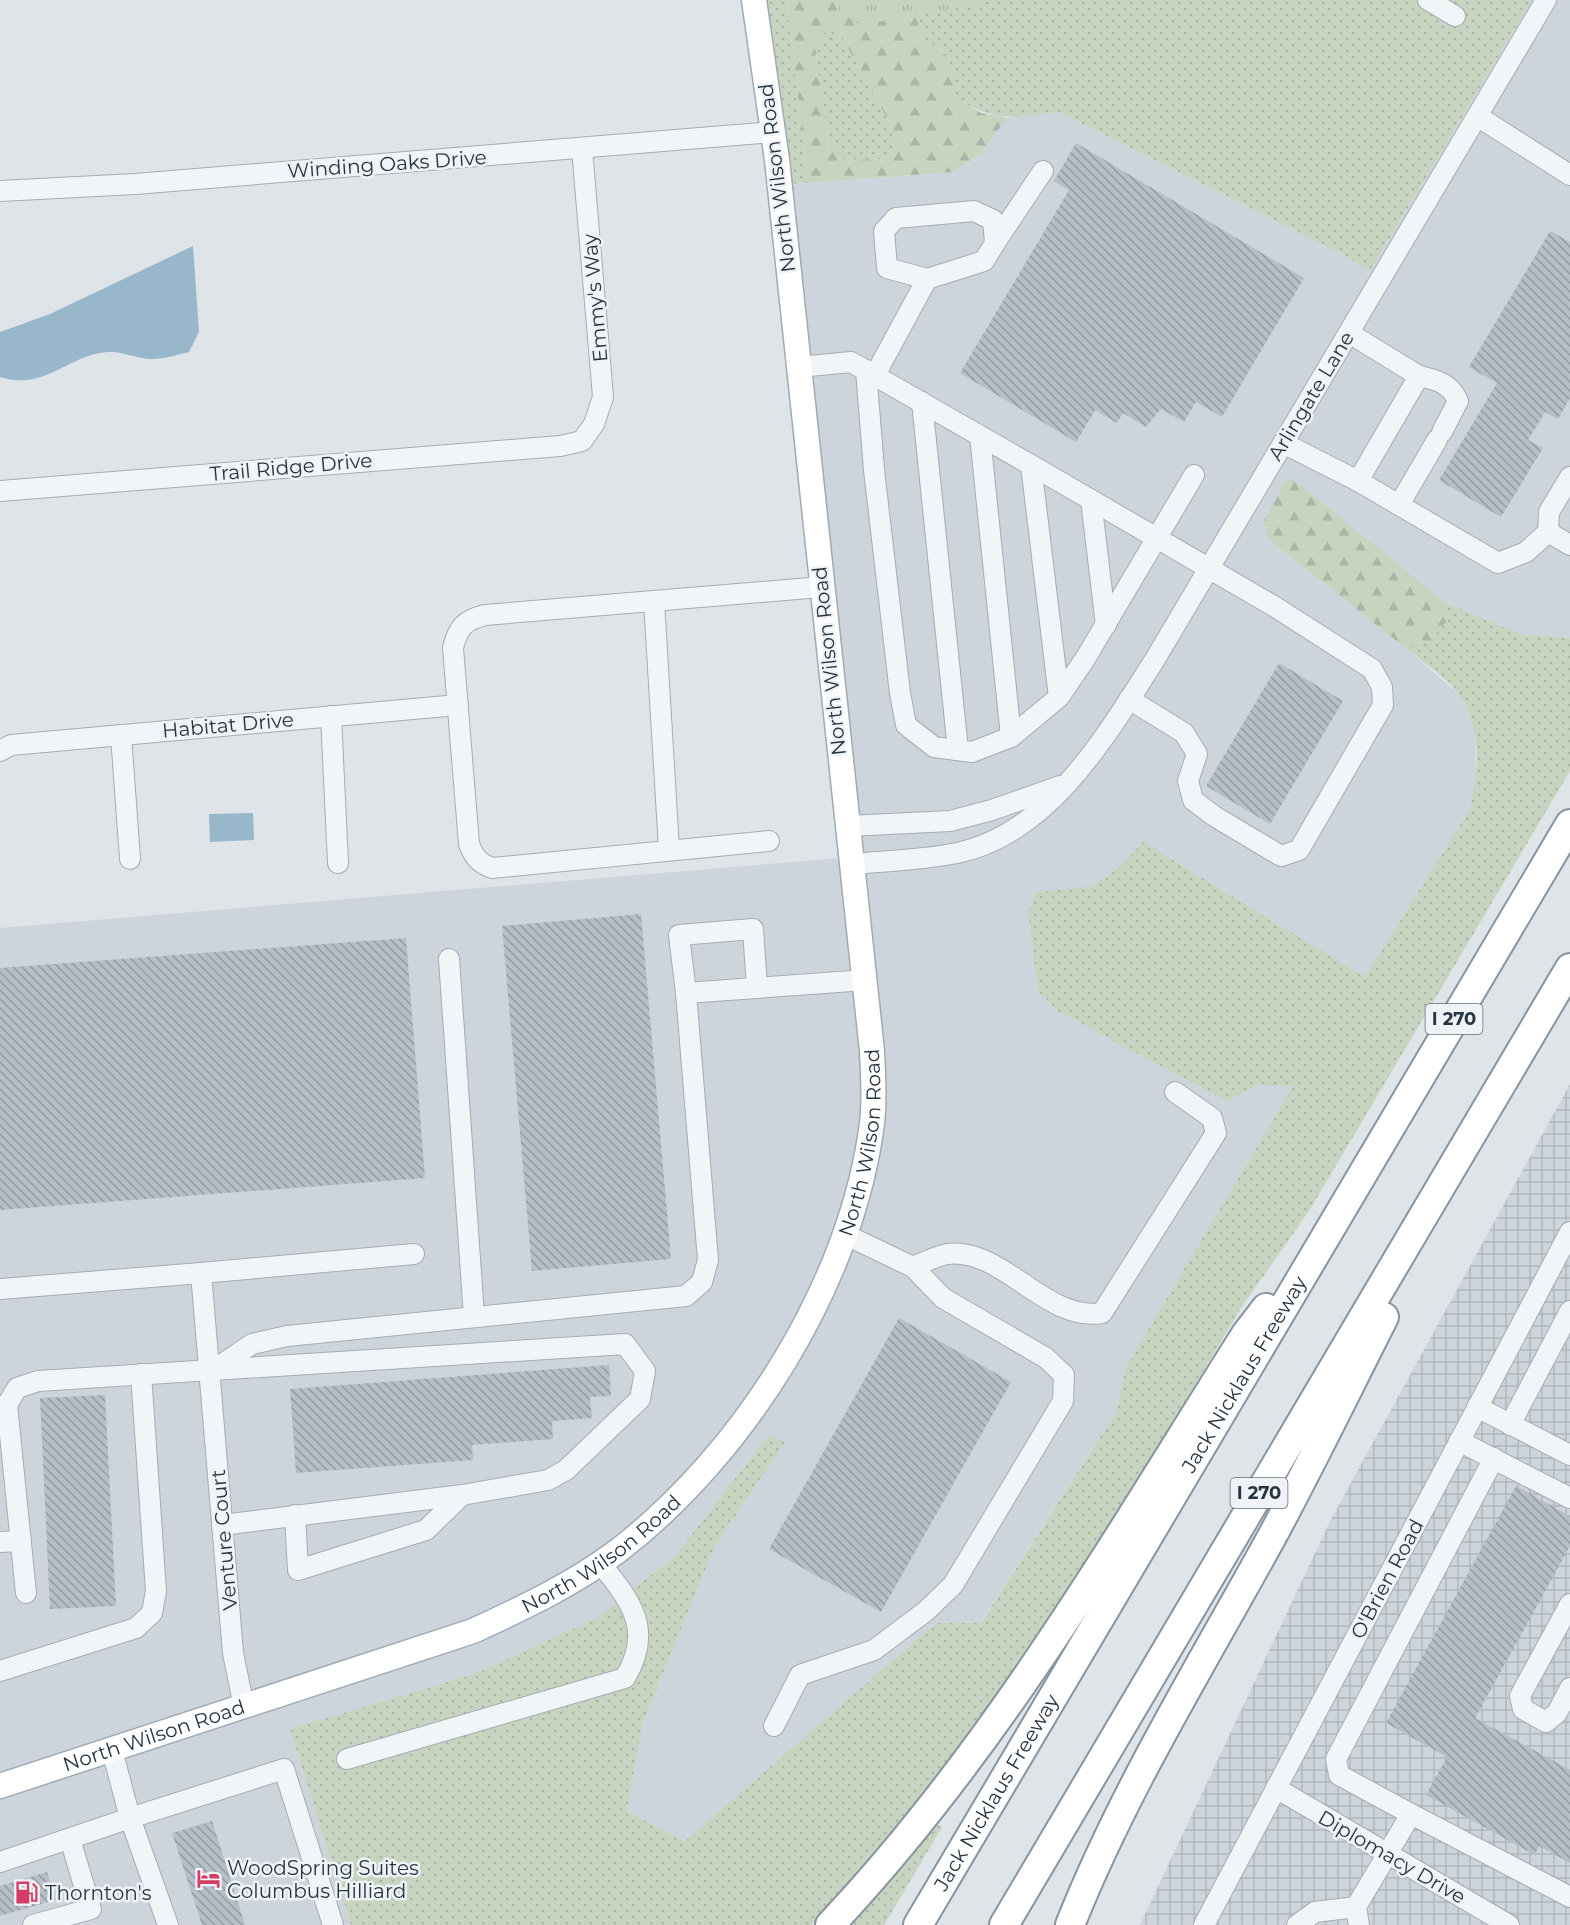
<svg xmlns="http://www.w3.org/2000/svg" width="1570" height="1925" font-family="Montserrat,sans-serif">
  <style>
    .built { fill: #cdd4db }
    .industrial { fill: url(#industrial-grid) }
    .grass { fill: url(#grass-dots) }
    .forest { fill: url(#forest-firs); fill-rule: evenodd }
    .park { fill: url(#park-tufts) }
    .water { fill: #98b7cb }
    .building { fill: url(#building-back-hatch) }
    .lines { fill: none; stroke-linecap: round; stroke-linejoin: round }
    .minor-casing { stroke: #a4acb4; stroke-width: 22 }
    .major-casing { stroke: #9eaab6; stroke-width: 27 }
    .highway-casing { stroke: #8694a1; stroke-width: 32 }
    .minor { stroke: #f2f5f7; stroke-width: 20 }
    .major { stroke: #fff; stroke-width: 24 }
    .highway { stroke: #fff; stroke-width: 28 }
    .labels { text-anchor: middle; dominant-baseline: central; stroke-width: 5; stroke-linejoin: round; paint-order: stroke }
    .shield { fill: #eff3f7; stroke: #636d78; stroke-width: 1.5 }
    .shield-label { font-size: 18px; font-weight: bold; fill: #273442 }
    .street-label { font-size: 20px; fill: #273442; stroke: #eff3f7 }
    .poi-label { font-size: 20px; fill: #273442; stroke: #eff3f7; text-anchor: start }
  </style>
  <defs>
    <pattern id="industrial-grid" width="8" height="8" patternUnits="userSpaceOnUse" patternTransform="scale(1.5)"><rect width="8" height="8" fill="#cdd4db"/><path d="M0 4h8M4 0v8" fill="none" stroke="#b0b7bd"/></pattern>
    <pattern id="grass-dots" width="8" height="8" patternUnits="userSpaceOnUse" patternTransform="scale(1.5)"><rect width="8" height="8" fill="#c7d4c0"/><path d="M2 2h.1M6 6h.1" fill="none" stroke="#abb7a6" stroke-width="1.8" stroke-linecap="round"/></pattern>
    <pattern id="forest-firs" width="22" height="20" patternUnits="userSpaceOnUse" patternTransform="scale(1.5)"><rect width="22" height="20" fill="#c7d4c0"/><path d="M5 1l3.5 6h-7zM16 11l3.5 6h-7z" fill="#abb7a6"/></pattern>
    <pattern id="park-tufts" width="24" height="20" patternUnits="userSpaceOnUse" patternTransform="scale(1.5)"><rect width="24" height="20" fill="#c7d4c0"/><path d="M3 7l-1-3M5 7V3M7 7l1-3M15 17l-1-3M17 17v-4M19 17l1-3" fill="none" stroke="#abb7a6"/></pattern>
    <pattern id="building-back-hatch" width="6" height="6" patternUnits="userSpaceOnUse" patternTransform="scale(1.5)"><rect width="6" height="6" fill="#b6bec7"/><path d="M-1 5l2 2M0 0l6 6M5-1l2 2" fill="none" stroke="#949ba3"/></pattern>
  </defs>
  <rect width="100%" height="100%" fill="#dfe4e9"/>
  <!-- built -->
  <path class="built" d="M1532,0H1570V638L1520,634L1446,603L1293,480L1268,539L1404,647L1460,695L1475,723L1476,782L1470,809L1365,977L1143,842L1121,866L1094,887L1037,892L1028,912L1038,991L1059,1012L1227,1101L1257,1085H1294L1125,1369L1117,1411L980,1623H936L684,1843L627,1811L643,1722L715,1546L784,1442L769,1435L674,1557L597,1618L477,1673L290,1729L351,1925H0V928L853,857L775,186L953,172L981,153L1007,118L1059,112L1343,255L1370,271Z"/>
  <!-- industrial -->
  <path class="industrial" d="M1570,1084V1925H1140L1331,1519Z"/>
  <!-- grass -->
  <g class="grass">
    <path d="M765,0H787L808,183L791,184Z"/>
    <path d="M835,0H1532L1370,271L1343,255L1059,112C1013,118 998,123 956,98L948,56L924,39L915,15Z"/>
    <path d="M824,32L842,37L892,127L894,151L880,159L844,160L829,145L815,47Z"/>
    <path d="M1446,603L1520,634L1570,638V771L1309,1211L1241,1308L1107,1532L1004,1687L892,1836L846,1891L811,1925H351L290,1729L477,1673L597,1618L674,1557L769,1435L785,1442L715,1546L643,1722L627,1811L684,1842L936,1623H981L1117,1411L1125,1369L1293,1086L1257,1085L1227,1101L1059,1012L1038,991L1028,912L1037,892L1094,886L1121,866L1143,842L1365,977L1470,809C1478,772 1483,729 1460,696C1449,679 1421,661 1404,647L1430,641L1447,621Z"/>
    <path d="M935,1823L942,1827L884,1925H846Z"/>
  </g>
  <!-- forest -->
  <g class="forest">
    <path d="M787,0H835L840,13L915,15L924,39L948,56L957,98L981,113L1007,118L981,153L953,172L808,183ZM825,32L842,37L892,127L894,151L880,159L844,160L829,145L815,47Z"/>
    <path d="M1293,479L1446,603L1447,621L1430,641L1404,647L1268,539L1263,522L1285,482Z"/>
  </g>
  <!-- park -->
  <path class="park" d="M835,0H996L861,25L840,13Z"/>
  <!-- water -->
  <g class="water">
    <path d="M193,246L199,332L189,352C177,355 164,359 152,359C138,359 124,352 111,352C70,352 46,392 0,377V332L50,314Z"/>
    <path d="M253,813L254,840L210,842L209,814Z"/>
  </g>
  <!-- building -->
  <g class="building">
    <path d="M1076,143L1304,278L1222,417L1196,402L1184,422L1161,409L1146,427L1123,413L1117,423L1095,410L1076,442L960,373L1069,190L1054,181Z"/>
    <path d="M1550,231L1570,242V398L1558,419L1545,412L1528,440L1543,448L1501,517L1439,480L1497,383L1469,367Z"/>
    <path d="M1279,663L1343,701L1270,824L1206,786Z"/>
    <path d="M641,914L671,1259L532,1271L502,926Z"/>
    <path d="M406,938L425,1178L0,1210V968Z"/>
    <path d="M899,1318L1011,1382L881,1612L769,1549Z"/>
    <path d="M609,1365L611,1396L590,1397L592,1418L552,1421L553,1439L472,1445L473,1460L296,1473L290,1389Z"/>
    <path d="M105,1395L116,1606L50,1609L40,1398Z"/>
    <path d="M1516,1486L1570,1516V1546L1475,1718L1570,1770V1863L1539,1846L1535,1855L1426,1795L1447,1757L1386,1723Z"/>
    <path d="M212,1821L245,1925H202L172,1833Z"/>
    <path d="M47,1872L55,1900L0,1916V1886Z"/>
  </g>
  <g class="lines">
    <defs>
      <g id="minor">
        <path d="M1428,0L1455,16"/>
        <path d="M1477,116L1570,175"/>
        <path d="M0,191L135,184L773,132"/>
        <path d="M995,243L1043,171"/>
        <path d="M1349,333L1419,376L1358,481"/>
        <path d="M799,367L851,362L1031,465L1272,605L1372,669L1382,687L1383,705L1299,850L1281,856L1214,816L1193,800L1188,781L1197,754L1184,733L1129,699"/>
        <path d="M866,370L874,470L900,693L906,725L934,747L972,752L1011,737L1059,697L1085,659L1194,475"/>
        <path d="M875,375L927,279L984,261L995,243L993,220L974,211L896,218L884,231L887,268L927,279"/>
        <path d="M1419,376C1437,380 1450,383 1458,401L1442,432"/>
        <path d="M922,402L958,750"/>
        <path d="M980,436L1011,737"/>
        <path d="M1283,443L1358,481L1498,563L1526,552L1548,532L1570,545"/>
        <path d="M1031,465L1059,697"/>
        <path d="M0,491L560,446L582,441L594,424L603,397L582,149"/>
        <path d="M1091,500L1106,625"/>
        <path d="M1399,505L1437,440"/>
        <path d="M1548,532L1549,512L1570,477"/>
        <path d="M654,601L669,849"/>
        <path d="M331,716L338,863"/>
        <path d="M121,735L130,859"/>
        <path d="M0,751L11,745L458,705"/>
        <path d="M848,826L950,821L992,810L1060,786"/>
        <path d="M769,841L492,868C479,863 474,857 469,844L453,648C458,627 465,620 485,615L821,587"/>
        <path d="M852,864C887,861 923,860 957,853C1050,834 1107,734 1154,661L1546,0"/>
        <path d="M449,959L474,1316"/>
        <path d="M686,993L679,935L753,929L757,988"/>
        <path d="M913,1267C923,1263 936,1256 947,1254C1003,1247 1045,1322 1102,1313L1216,1133L1212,1118L1175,1092"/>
        <path d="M201,1273L414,1254"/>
        <path d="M0,1289L201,1273L233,1653L244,1707"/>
        <path d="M212,1371L252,1344L287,1336L686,1296L702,1282L708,1260L686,993L866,980"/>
        <path d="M7,1405L26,1593"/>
        <path d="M0,1406L7,1405L17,1388L38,1381L625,1344L645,1371L640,1399L566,1470L548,1480L462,1495L222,1525"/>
        <path d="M1477,1407L1570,1455"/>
        <path d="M1510,1425L1570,1311"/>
        <path d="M1459,1441L1570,1498"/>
        <path d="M295,1515L298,1570L426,1530L462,1495"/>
        <path d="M0,1542L21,1541"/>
        <path d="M1570,1604L1520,1696L1523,1709L1546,1722L1557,1713L1570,1688"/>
        <path d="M0,1671L136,1628L152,1613L156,1591L141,1374"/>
        <path d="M774,1726L800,1675L874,1650L926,1611L953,1585L1063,1401L1064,1375L1046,1358L943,1298L913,1267L844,1234"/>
        <path d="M347,1759L625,1678C654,1630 631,1601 600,1563"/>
        <path d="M1276,1788L1509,1925"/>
        <path d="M1411,1814L1339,1775L1336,1759L1494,1458"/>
        <path d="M0,1862L130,1818L112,1750"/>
        <path d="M33,1925L91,1909L70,1839"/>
        <path d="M168,1925L130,1818L284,1769L333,1925"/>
        <path d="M1204,1925L1570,1232"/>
        <path d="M1297,1925L1315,1912L1356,1907"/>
        <path d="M1359,1925L1356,1907L1411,1814L1570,1897"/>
      </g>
      <g id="major">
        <path id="s1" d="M0,1786L473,1631C523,1608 574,1584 619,1550C745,1453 852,1282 872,1123C875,1099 873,1074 872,1051L777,160L754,0"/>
      </g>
      <g id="highway">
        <path d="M830,1925C996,1749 1117,1538 1246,1334L1266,1308"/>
        <path id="s2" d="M918,1925L1570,824"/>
        <path d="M1004,1925L1570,968"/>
        <path d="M1070,1925C1125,1787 1204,1661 1275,1531C1313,1460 1348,1388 1384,1317"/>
      </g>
    </defs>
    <!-- minor casing -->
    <use href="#minor" class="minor-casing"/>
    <!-- major casing -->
    <use href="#major" class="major-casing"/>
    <!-- highway casing -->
    <use href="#highway" class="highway-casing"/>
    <!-- minor -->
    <use href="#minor" class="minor"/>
    <!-- major -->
    <use href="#major" class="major"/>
    <!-- highway -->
    <use href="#highway" class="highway"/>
  </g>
  <!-- icons -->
  <defs>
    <symbol id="hotel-bare" viewBox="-9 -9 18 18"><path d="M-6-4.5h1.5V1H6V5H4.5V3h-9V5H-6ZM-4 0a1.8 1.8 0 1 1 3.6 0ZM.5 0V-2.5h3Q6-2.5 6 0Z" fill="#d53d66" stroke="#eff3f7" stroke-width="2.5" paint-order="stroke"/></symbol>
    <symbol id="fuel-bare" viewBox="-9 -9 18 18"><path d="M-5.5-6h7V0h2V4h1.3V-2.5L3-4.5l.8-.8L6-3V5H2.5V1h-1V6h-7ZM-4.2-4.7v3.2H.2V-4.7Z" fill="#d53d66" stroke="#eff3f7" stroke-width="2.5" paint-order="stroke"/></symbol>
  </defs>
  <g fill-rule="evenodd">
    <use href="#hotel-bare" x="192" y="1862" width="33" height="33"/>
    <use href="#fuel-bare" x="10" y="1876" width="33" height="33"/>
  </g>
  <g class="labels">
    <!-- shield labels -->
    <g class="shield">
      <rect x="1425.5" y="1004" width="57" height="30" rx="4.5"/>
      <rect x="1230.5" y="1478" width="57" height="30" rx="4.5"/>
    </g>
    <g class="shield-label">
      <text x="1454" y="1019">I 270</text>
      <text x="1259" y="1493">I 270</text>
    </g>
    <!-- street labels -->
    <g class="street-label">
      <text transform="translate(387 164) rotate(-4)">Winding Oaks Drive</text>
      <text transform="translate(777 178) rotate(-97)">North Wilson Road</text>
      <text transform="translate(595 298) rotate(-95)">Emmy's Way</text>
      <text transform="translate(1311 396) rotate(-59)">Arlingate Lane</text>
      <text transform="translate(291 467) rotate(-5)">Trail Ridge Drive</text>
      <text transform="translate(829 661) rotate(-96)">North Wilson Road</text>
      <text transform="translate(228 725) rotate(-5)">Habitat Drive</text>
      <text stroke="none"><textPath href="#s1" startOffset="1152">North Wilson Road</textPath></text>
      <text stroke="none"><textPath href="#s2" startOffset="640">Jack Nicklaus Freeway</textPath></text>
      <text transform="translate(224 1540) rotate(-95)">Venture Court</text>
      <text stroke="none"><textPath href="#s1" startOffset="648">North Wilson Road</textPath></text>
      <text transform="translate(1387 1579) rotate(-62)">O'Brien Road</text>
      <text stroke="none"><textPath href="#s1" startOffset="162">North Wilson Road</textPath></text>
      <text stroke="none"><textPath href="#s2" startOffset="154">Jack Nicklaus Freeway</textPath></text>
      <text transform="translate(1392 1857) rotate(30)">Diplomacy Drive</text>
    </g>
    <!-- poi labels -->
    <g class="poi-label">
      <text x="227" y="1868">WoodSpring Suites<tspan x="227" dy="23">Columbus Hilliard</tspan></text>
      <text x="45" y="1893">Thornton's</text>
    </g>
  </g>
</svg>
